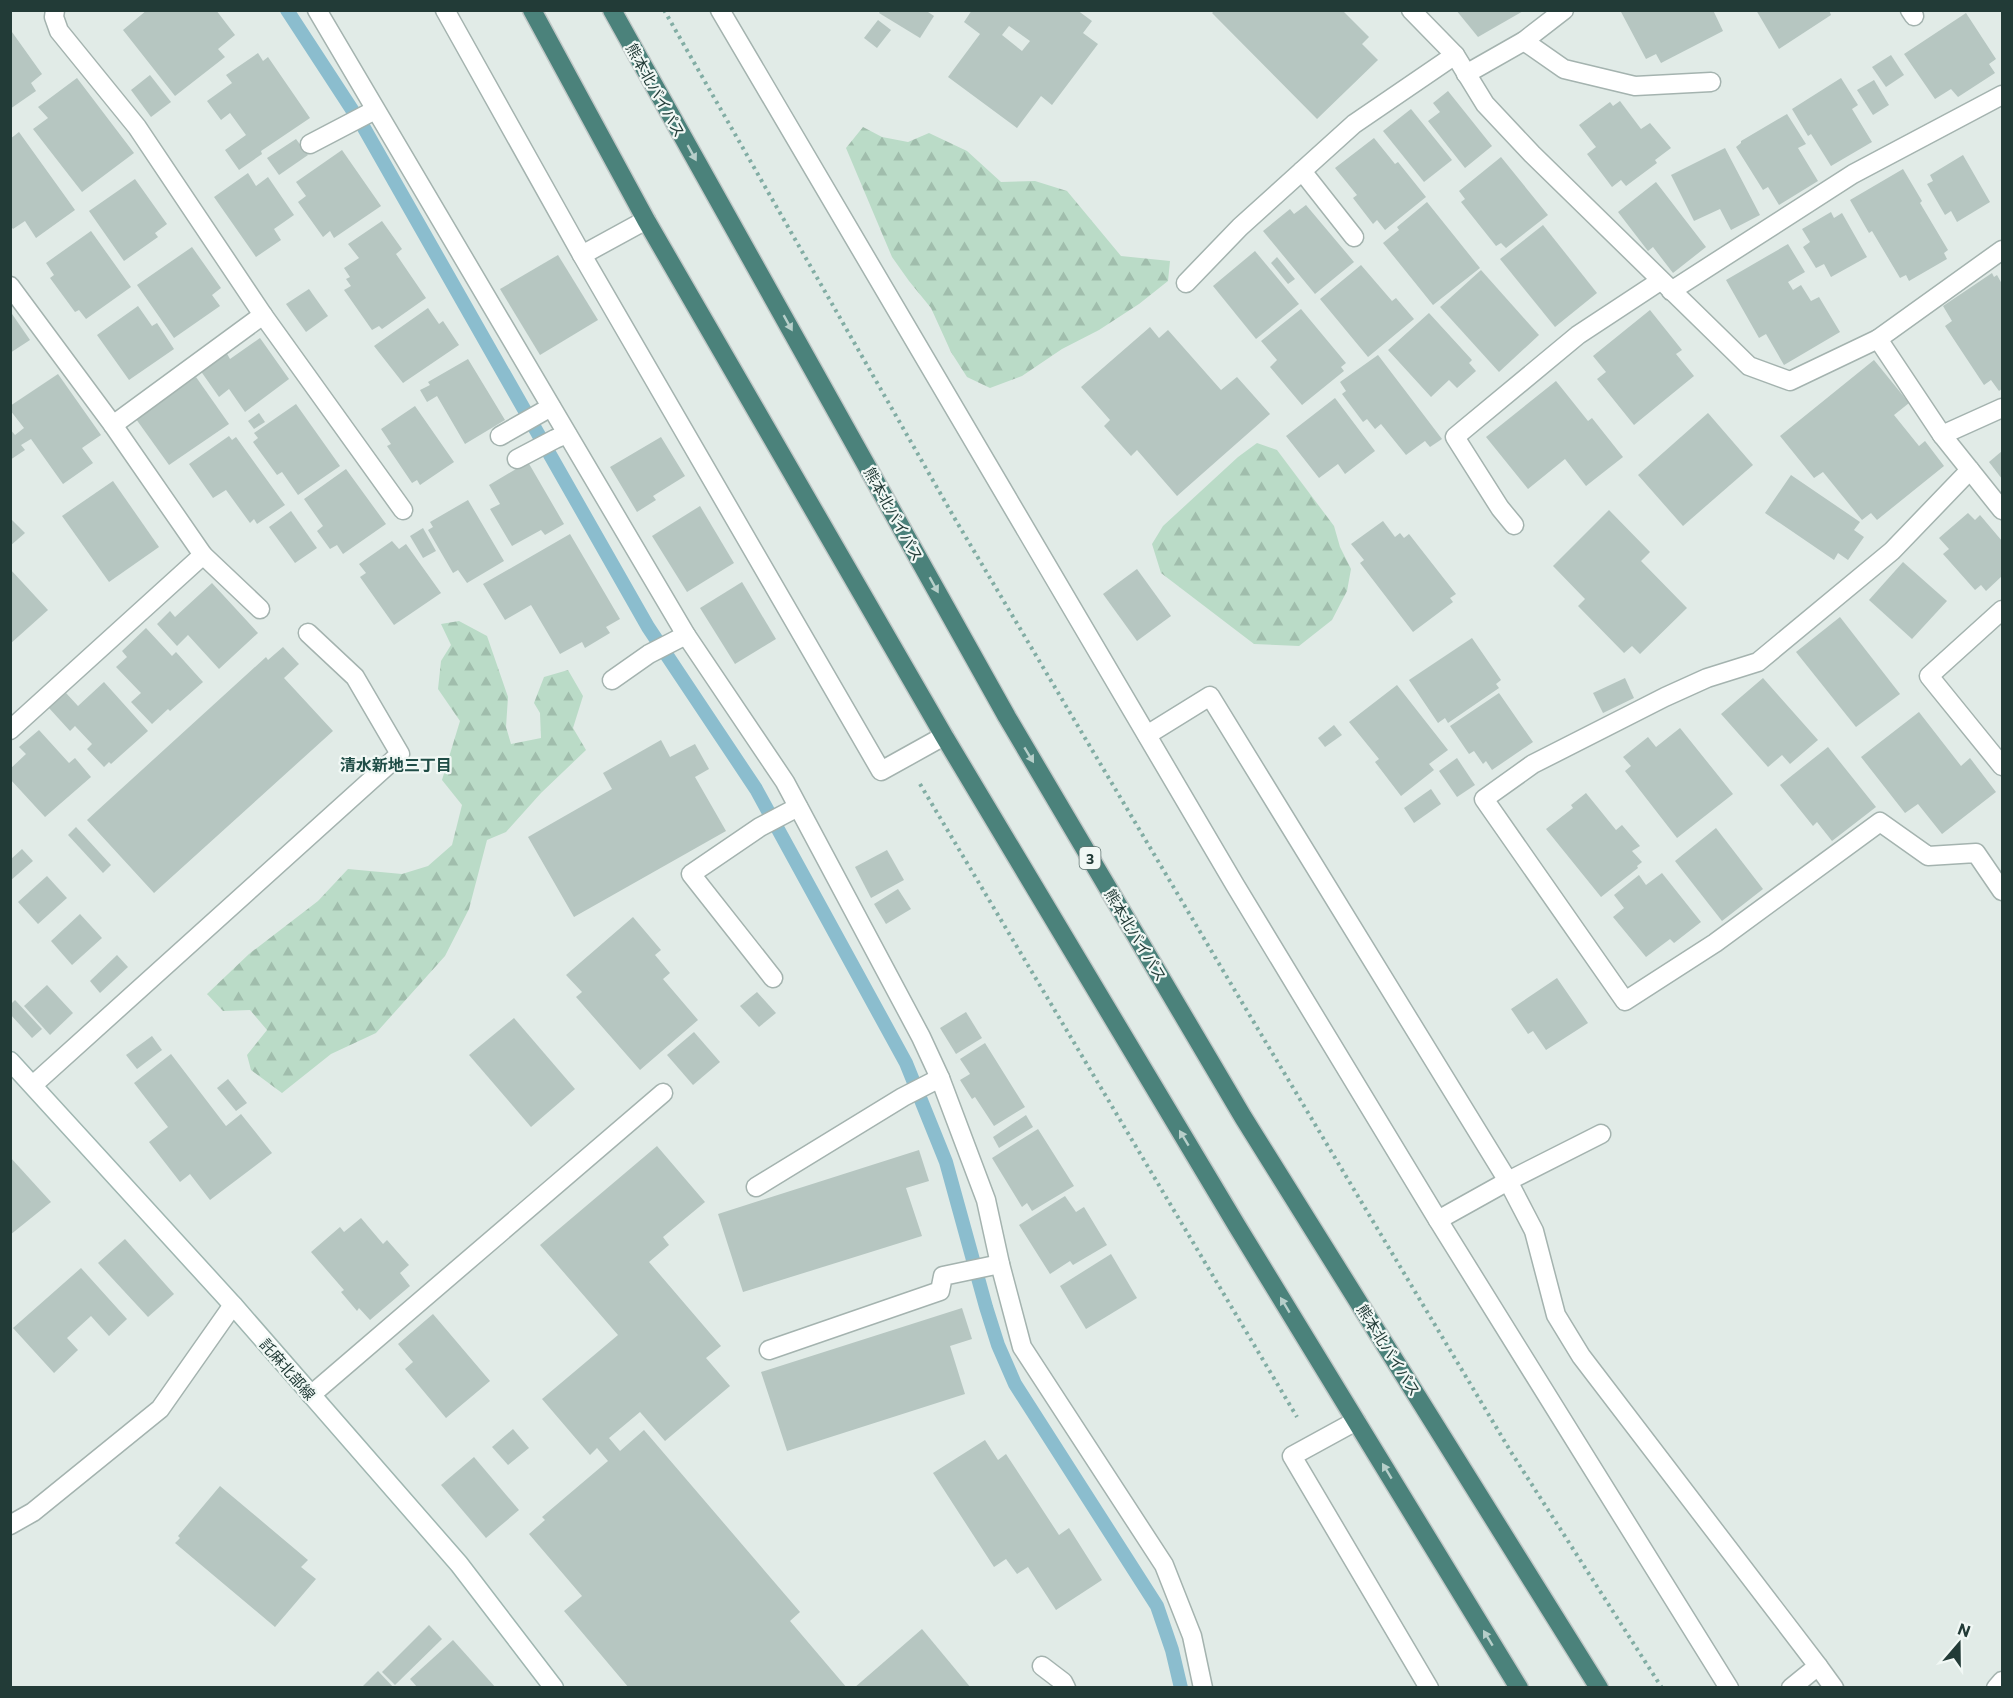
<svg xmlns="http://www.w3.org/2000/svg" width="2013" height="1698" font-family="Commissioner,'Noto Sans JP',sans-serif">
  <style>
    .forest { fill: url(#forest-firs) }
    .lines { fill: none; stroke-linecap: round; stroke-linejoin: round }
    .stream { stroke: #8bbdce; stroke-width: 14 }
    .building { fill: #b6c6c1; fill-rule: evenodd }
    .service-casing { stroke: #a4b3af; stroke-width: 21 }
    .minor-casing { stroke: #a4b3af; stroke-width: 21 }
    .secondary-casing { stroke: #a0b6b1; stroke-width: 21 }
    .trunk-casing { stroke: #c1c8c7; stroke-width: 21 }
    .path { stroke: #82ada4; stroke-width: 4; stroke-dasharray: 3 4.5; stroke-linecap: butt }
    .service { stroke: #fff; stroke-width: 18 }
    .minor { stroke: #fff; stroke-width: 18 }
    .secondary { stroke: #fff; stroke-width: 18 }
    .trunk { stroke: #4b827b; stroke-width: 18 }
    .oneway { fill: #b7cfca }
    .labels { text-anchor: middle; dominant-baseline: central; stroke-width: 4.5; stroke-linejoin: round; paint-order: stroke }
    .shield { fill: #f1f8f5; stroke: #607470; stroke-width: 1.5 }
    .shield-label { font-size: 14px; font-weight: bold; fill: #223b37 }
    .street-label { font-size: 15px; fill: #223b37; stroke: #f1f8f5 }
    .neighbourhood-label { font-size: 16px; font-weight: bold; fill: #1f4c46; stroke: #f1f8f5 }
  </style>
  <defs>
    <pattern id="forest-firs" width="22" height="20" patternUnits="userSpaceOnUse" patternTransform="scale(1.5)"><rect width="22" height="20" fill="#badbc7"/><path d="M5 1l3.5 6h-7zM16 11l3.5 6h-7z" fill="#a0bdac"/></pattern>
  </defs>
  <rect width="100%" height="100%" fill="#e1ebe7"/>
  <!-- forest -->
  <g class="forest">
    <path d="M863,127L882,137L908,142L929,133L967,151L1001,182L1035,181L1067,191L1121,256L1170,261L1168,281L1139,304L1099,330L1062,349L1022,376L990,388L967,377L951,352L931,308L909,281L892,257L846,148Z"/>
    <path d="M1257,443L1277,450L1334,526L1340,547L1351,569L1347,591L1332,620L1299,646L1254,644L1161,573L1152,544L1163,526L1238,457Z"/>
    <path d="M459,621L487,636L508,697L506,727L511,744L541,738L540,713L534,703L544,677L568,670L583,696L573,728L586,750L541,793L506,832L487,840L469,909L445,956L376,1033L331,1054L282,1093L251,1070L247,1055L267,1030L250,1010L223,1011L207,994L249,954L318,901L348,869L402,874L428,866L452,845L462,805L442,780L460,721L438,689L441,661L451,645L441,624Z"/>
  </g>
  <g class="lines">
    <!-- stream -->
    <path class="stream" d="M287,10L364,128L648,627L756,789L906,1063L946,1162L986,1307L998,1345L1015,1384L1157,1606L1172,1650L1181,1688"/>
  </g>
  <!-- building -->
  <g class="building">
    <path d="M147,10H216L235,35L218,49L225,57L175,96L123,30Z"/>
    <path d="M881,10H925L934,16L920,38L879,13Z"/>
    <path d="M972,10H1077L1092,21L1083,33L1098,44L1052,105L1041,96L1017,128L948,77L980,34L964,22ZM1009,26L1030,41L1022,51L1002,35Z"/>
    <path d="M1215,10H1342L1369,37L1362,44L1378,60L1317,119L1212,13Z"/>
    <path d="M1456,10H1525L1478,37Z"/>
    <path d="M1620,10H1713L1723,31L1661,63L1656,54L1646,59Z"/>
    <path d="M1756,10H1829L1831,15L1779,49Z"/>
    <path d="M1966,13L1996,59L1989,64L1995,73L1958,97L1951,89L1935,99L1904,54Z"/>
    <path d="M878,20L891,30L877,48L864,38Z"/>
    <path d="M12,32L42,74L31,83L36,91L10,109V34Z"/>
    <path d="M258,53L263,61L268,57L310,118L261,151L262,154L239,170L225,150L246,135L230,113L221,120L207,101L232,83L226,75Z"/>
    <path d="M1891,55L1904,75L1886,87L1872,67Z"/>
    <path d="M150,75L171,102L151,117L131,90Z"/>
    <path d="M77,78L134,153L82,192L33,129L48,118L38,107Z"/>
    <path d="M1841,78L1858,105L1852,109L1872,142L1831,166L1811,134L1808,136L1792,109Z"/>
    <path d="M1874,80L1889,105L1873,115L1857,90Z"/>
    <path d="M1448,91L1492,146L1465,168L1428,121L1440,112L1433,103Z"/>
    <path d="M1620,101L1641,129L1650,123L1671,148L1655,160L1657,163L1626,186L1621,180L1612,187L1587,154L1596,147L1579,125L1610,102L1613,106Z"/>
    <path d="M1411,109L1452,160L1424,182L1383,131Z"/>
    <path d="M1787,114L1806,144L1798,148L1818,181L1779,205L1768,187L1763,190L1736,147L1741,143V141Z"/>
    <path d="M19,132L75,210L36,238L25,221L13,229L10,225V139Z"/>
    <path d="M1374,138L1395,164L1398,162L1426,197L1385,230L1377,220L1373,224L1353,198L1357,195L1335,168Z"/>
    <path d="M296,139L308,155L279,175L267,158Z"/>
    <path d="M1725,148L1760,215L1731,230L1720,209L1694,221L1671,175Z"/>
    <path d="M342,150L381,206L334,238L330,231L323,237L298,202L306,196L296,182Z"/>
    <path d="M1963,155L1990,202L1957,222L1951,211L1945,215L1927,184L1933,181L1930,175Z"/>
    <path d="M1501,157L1548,215L1506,248L1501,243L1496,246L1461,202L1465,199L1459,191Z"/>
    <path d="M1903,169L1922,201L1920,203L1948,250L1944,253L1947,259L1909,281L1906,275L1900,278L1872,231L1869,233L1850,200Z"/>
    <path d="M248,173L256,186L268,177L294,215L274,229L281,240L256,257L214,197Z"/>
    <path d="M135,179L167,224L155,233L158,237L124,261L89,211Z"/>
    <path d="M1656,182L1706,247L1673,273L1653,247L1648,251L1618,212Z"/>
    <path d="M1427,202L1480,268L1433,305L1383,243L1399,230L1397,227Z"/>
    <path d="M1306,205L1354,262L1315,294L1263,231L1290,209L1294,214Z"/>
    <path d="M1831,212L1834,218L1842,213L1867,257L1831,277L1824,264L1816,268L1803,247L1810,242L1802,229Z"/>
    <path d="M382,221L402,249L396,254L426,298L382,329L379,326L372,330L344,290L351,286L346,279L350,277L344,268L359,258L348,244Z"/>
    <path d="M1543,225L1597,293L1555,327L1500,259Z"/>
    <path d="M91,231L131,287L86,319L79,310L75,312L50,278L54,275L46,263Z"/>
    <path d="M1788,244L1805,272L1788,282L1793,290L1801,285L1811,301L1819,297L1840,332L1784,365L1766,334L1759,338L1726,280Z"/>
    <path d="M192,247L221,288L212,295L220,306L174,338L137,285Z"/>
    <path d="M1255,251L1299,304L1256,339L1213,286Z"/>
    <path d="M558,255L598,320L540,355L500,289Z"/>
    <path d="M1277,257L1295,279L1288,284L1271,263Z"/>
    <path d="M1361,265L1392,301L1396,298L1414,319L1368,357L1320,299Z"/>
    <path d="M1481,270L1539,335L1499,372L1440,307Z"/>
    <path d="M1992,273L1994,277L1997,275L2002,284V389L1999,391L1991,380L1984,385L1945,326L1952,321L1943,306Z"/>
    <path d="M309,289L328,316L306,332L286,304Z"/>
    <path d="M138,306L152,326L157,323L174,349L129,380L97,335Z"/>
    <path d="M428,308L439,324L443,321L459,345L403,383L374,346Z"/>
    <path d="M1301,309L1346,363L1341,367L1344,371L1302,405L1270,367L1277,360L1261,341Z"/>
    <path d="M1650,310L1682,350L1676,354L1694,376L1634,425L1597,379L1606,372L1593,356Z"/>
    <path d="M10,311L30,340L10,353Z"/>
    <path d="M1429,313L1472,360L1469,363L1476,371L1457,388L1449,380L1431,397L1388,350Z"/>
    <path d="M1150,327L1159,338L1168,330L1221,390L1237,377L1270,414L1177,496L1137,450L1131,456L1104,426L1110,420L1081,387Z"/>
    <path d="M260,338L289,379L245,412L229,389L219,397L200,370L226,352L230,359Z"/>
    <path d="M1378,355L1442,439L1430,447L1425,441L1406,455L1381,424L1375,429L1367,419L1363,422L1342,394L1346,391L1340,382Z"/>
    <path d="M468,359L505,420L465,444L437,396L427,402L420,390L430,385L428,382Z"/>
    <path d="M1874,360L1909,403L1894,415L1919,446L1925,441L1944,466L1877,520L1871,513L1862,520L1823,472L1814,478L1780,436Z"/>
    <path d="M58,374L101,435L82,448L93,463L63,484L31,439L21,445L25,450L10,460V429L15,435L24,428L10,410V406Z"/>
    <path d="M196,377L229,424L169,465L136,419Z"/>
    <path d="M1556,381L1588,421L1592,418L1623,457L1586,486L1565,459L1528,489L1486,437Z"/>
    <path d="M1335,398L1375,451L1345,474L1338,464L1319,478L1286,436Z"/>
    <path d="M296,404L340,466L298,495L282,472L277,475L253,442L258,438L254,433Z"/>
    <path d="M415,406L454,462L420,485L417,480L412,483L387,446L391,444L381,429Z"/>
    <path d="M259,413L265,422L254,429L248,421Z"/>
    <path d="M1708,413L1753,465L1683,526L1638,475Z"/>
    <path d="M229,436L232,440L236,437L285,505L257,524L254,519L250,523L226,490L213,498L189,464Z"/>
    <path d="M661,437L685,476L653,496L656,500L637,512L610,467Z"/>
    <path d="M2002,451V479L1989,462Z"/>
    <path d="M528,462L564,524L545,535L541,530L512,546L490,509L500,504L489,485Z"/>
    <path d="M346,469L386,524L343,554L337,545L330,549L317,531L323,526L304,499Z"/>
    <path d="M1791,475L1860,522L1854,530L1864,537L1848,560L1838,553L1834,560L1765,513Z"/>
    <path d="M113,481L159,547L109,582L62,516Z"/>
    <path d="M468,500L504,561L467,583L458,570L453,573L428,530L433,527L430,522Z"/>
    <path d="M700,506L734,563L687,592L652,536Z"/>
    <path d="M1609,510L1650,552L1641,561L1687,608L1640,654L1632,646L1624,653L1578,606L1585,599L1553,566Z"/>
    <path d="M291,511L317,548L295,563L269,527Z"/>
    <path d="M1968,513L1975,520L1980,515L2002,541V576L1986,591L1981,585L1975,590L1943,554L1949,549L1939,538Z"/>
    <path d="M10,518L25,533L10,546Z"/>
    <path d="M1383,521L1395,537L1400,533L1404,538L1409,534L1456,594L1450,598L1453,602L1413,632L1360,563L1364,560L1351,544Z"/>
    <path d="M423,528L436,551L423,558L410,536Z"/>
    <path d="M570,534L620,619L606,627L610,633L585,648L582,642L560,654L531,605L505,620L483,584Z"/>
    <path d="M392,541L399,549L406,544L441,593L394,625L360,577L366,573L359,564Z"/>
    <path d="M1903,562L1947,601L1912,639L1869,600Z"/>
    <path d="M10,569L48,610L10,644Z"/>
    <path d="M1137,569L1171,616L1137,641L1103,594Z"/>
    <path d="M742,582L776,639L735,664L700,608Z"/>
    <path d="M212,583L258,633L219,669L188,635L177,646L157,624L170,611L175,617Z"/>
    <path d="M1840,617L1900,694L1856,727L1796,652Z"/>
    <path d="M146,628L172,656L176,652L203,682L170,711L168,709L152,724L131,702L141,693L116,667L127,657L122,651Z"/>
    <path d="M1472,638L1501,680L1496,684L1499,688L1448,723L1445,718L1438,723L1409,680Z"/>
    <path d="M283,647L299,664L284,678L333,731L154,893L87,820L266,657L268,660Z"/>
    <path d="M1625,678L1634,698L1603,713L1593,693Z"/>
    <path d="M1763,678L1818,740L1790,764L1782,755L1768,767L1721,714Z"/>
    <path d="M104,682L148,731L111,764L109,762L104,767L87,749L92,744L75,726L70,731L49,708L66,693L78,706Z"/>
    <path d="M1397,685L1448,750L1429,764L1434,770L1401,796L1375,762L1379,759L1349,722Z"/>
    <path d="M1499,693L1533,742L1492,770L1486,761L1483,764L1474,751L1469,754L1450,726Z"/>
    <path d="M1919,712L1961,766L1970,758L1996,792L1942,834L1918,804L1905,813L1861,757Z"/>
    <path d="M1334,725L1342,735L1325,747L1318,738Z"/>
    <path d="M1680,728L1733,794L1677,838L1625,771L1631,766L1623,757L1648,737L1656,747Z"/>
    <path d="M39,730L69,763L75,758L91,777L45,817L10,779V769L26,754L19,747Z"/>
    <path d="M661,740L670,757L695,744L709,769L695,777L726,831L574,917L528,837L612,789L603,773Z"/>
    <path d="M1828,747L1876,807L1832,841L1817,822L1813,826L1780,785Z"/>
    <path d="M1457,758L1475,785L1457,797L1439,771Z"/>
    <path d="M1431,789L1441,804L1414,823L1404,808Z"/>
    <path d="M1586,793L1616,830L1622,825L1640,846L1632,851L1642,862L1637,866L1638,868L1601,897L1546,829L1573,808L1571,805Z"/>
    <path d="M76,827L111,865L103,873L68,835Z"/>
    <path d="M1716,828L1763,889L1722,921L1675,861Z"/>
    <path d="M22,849L33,861L10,881V860Z"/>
    <path d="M887,850L904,880L871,898L855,867Z"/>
    <path d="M1662,873L1701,922L1674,943L1670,939L1646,957L1613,917L1624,908L1614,895L1639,875L1646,885Z"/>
    <path d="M47,876L67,898L38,924L18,902Z"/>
    <path d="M898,889L911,909L886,924L874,904Z"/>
    <path d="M80,914L102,938L72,965L51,941Z"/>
    <path d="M633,917L661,950L655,955L670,973L663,979L698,1020L640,1070L576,997L582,992L566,975Z"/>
    <path d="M117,955L128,967L100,993L90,981Z"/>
    <path d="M1557,978L1588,1023L1546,1050L1533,1031L1528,1034L1511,1009Z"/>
    <path d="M47,985L73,1013L50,1035L24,1006Z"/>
    <path d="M757,992L776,1013L759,1027L740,1006Z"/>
    <path d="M15,1000L42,1029L32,1038L10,1014V1005Z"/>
    <path d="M966,1012L982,1038L956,1054L940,1028Z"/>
    <path d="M514,1018L575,1089L531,1127L469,1055Z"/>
    <path d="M694,1032L720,1062L693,1085L667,1055Z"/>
    <path d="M152,1036L162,1050L137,1069L126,1055Z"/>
    <path d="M985,1043L1025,1107L994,1126L975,1097L972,1099L960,1080L970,1074L960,1059Z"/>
    <path d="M171,1054L226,1126L241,1114L272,1153L210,1200L190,1174L180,1182L149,1142L168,1127L134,1083Z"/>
    <path d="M228,1079L247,1103L236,1111L217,1088Z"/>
    <path d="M1026,1115L1033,1127L999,1148L993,1137Z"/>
    <path d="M1038,1129L1074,1186L1032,1211L1027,1203L1022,1207L992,1158Z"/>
    <path d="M657,1146L705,1202L663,1237L669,1245L649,1262L721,1346L706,1358L730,1386L665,1441L640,1412L609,1438L620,1451L644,1430L800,1612L790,1621L847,1688H629L564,1611L582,1596L529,1534L545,1520L542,1517L608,1461L597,1448L590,1455L542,1399L618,1335L540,1245Z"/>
    <path d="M919,1150L929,1181L906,1188L922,1236L743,1292L718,1214Z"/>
    <path d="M10,1157L51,1202L10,1235Z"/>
    <path d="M1065,1196L1076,1212L1084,1207L1107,1245L1073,1265L1070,1261L1050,1274L1019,1225Z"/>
    <path d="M361,1218L383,1244L387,1240L409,1265L400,1273L410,1286L370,1320L359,1308L357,1311L341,1292L344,1290L311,1252L340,1227L344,1232Z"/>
    <path d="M125,1239L174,1294L148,1317L98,1263Z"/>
    <path d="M1111,1254L1137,1298L1086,1329L1060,1286Z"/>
    <path d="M81,1268L127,1319L109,1336L91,1316L67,1338L78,1350L54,1373L13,1328Z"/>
    <path d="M962,1308L972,1339L950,1346L965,1394L787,1451L761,1372Z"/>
    <path d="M433,1314L490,1381L446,1418L405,1369L413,1362L398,1344Z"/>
    <path d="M513,1429L529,1448L508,1465L492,1447Z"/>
    <path d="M985,1440L998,1460L1006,1454L1059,1535L1069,1528L1102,1580L1056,1610L1028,1567L1017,1574L1006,1559L994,1567L933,1473Z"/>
    <path d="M474,1457L519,1510L486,1538L441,1485Z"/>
    <path d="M220,1486L308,1560L301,1567L316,1579L275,1627L175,1543L180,1538L178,1536Z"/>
    <path d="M429,1625L442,1639L395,1685L382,1672Z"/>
    <path d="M922,1629L971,1688H854Z"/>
    <path d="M453,1640L496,1688H418L410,1679Z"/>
    <path d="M378,1671L394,1688H361Z"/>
  </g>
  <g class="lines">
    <defs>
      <g id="service">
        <path d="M1910,10L1914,16"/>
        <path d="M1524,41L1564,69L1635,86L1711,82"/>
        <path d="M310,144L375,110"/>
        <path d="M1354,237L1302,171L1354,124L1455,55"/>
        <path d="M1186,283L1240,227L1302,171"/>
        <path d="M1942,435L2002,408"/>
        <path d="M500,436L551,407"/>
        <path d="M517,459L555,439L567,434"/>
        <path d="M1514,525L1500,508L1455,437L1578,335L1660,281"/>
        <path d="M2002,610L1929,676L2002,766"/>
        <path d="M612,680L649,654L686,635"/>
        <path d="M1147,735L1210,696L1508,1181L1534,1231L1556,1315L1581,1356L1818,1666L1791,1688"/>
        <path d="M773,978L691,874L760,827L798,807"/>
        <path d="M33,1085L400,754L355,677L308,633"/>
        <path d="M756,1187L903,1097L940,1078"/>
        <path d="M1438,1220L1508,1181L1601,1134"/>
        <path d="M769,1350L940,1291L943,1276L1000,1264"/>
        <path d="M311,1395L663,1093"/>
        <path d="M1042,1666L1063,1682L1066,1688"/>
        <path d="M1818,1666L1834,1688"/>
        <path d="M1996,1688L2002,1681"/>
      </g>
      <g id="minor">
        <path d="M55,10L54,17L59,31L137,127L263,315L403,510"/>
        <path d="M317,10L686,635L785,782L921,1037L940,1078L986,1200L1000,1264L1022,1347L1164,1565L1192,1636L1203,1688"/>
        <path d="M445,10L582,255L881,771L944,736"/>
        <path d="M720,10L1235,885L1438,1220L1729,1688"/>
        <path d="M1411,10L1455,55L1485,104L1532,154L1749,366L1790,381L1878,339L1942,435L2002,510"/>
        <path d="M1466,74L1524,41L1564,10"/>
        <path d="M582,255L646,220"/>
        <path d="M10,286L113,425L203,555"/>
        <path d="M1671,291L1853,174L2002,95"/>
        <path d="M1878,339L2002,250"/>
        <path d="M113,425L263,315"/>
        <path d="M1970,470L1892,551L1758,662L1707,678L1665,697L1533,764L1484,799L1625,1001L1715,943L1880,822L1928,856L1976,853L2002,891"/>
        <path d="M10,730L203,555L260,609"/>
        <path d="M1356,1421L1292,1456L1429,1688"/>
        <path d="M10,1525L33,1512L160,1409L233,1305"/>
      </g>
      <path id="secondary" d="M10,1061L233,1305L459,1564L554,1688"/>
      <g id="trunk">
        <path d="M532,10L646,220L944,736L1237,1226L1519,1688"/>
        <path d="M612,10L1007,717L1243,1117L1599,1688"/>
      </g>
    </defs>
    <!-- service casing -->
    <use href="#service" class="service-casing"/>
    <!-- minor casing -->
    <use href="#minor" class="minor-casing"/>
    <!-- secondary casing -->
    <use href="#secondary" class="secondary-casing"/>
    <!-- trunk casing -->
    <use href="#trunk" class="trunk-casing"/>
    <!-- path -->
    <g class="path">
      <path d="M664,10L955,519L1234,989L1511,1452L1662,1688"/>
      <path d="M920,784L1297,1417"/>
    </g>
    <!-- service -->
    <use href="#service" class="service"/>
    <!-- minor -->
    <use href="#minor" class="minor"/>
    <!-- secondary -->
    <use href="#secondary" class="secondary"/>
    <!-- trunk -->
    <use href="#trunk" class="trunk"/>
  </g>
  <!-- one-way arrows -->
  <defs><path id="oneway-solid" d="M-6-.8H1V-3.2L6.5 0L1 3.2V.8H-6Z" transform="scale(1.5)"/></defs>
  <g class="oneway">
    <use href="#oneway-solid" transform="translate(692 153) rotate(61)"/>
    <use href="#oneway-solid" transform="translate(788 323) rotate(61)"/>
    <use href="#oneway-solid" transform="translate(934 585) rotate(61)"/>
    <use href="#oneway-solid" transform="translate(1029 755) rotate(59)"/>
    <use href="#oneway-solid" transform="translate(1184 1138) rotate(-121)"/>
    <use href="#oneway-solid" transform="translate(1285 1305) rotate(-121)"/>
    <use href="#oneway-solid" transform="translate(1387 1471) rotate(-121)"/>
    <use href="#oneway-solid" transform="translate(1488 1638) rotate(-121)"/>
  </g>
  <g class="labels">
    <!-- shield labels -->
    <rect class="shield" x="1079.5" y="847" width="21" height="22" rx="4.5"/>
    <g class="shield-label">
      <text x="1090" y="858">3</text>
    </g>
    <!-- street labels -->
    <g class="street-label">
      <text transform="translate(656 90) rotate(61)">熊本北バイパス</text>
      <text transform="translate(894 514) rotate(61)">熊本北バイパス</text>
      <text transform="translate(1136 935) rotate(59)">熊本北バイパス</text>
      <text transform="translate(1389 1350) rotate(58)">熊本北バイパス</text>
      <text transform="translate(288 1369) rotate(49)">託麻北部線</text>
    </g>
    <!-- neighbourhood labels -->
    <g class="neighbourhood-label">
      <text x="396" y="764">清水新地三丁目</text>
    </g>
  </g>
  <!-- border -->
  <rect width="2013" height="1698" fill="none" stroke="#223b37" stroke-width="24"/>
  <!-- north arrow -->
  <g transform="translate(1959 1644) rotate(20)" stroke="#f1f8f5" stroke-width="4.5" paint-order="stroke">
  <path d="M0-4.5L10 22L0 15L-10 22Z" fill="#223b37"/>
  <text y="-9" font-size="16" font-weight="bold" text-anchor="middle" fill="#223b37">N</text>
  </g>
</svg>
